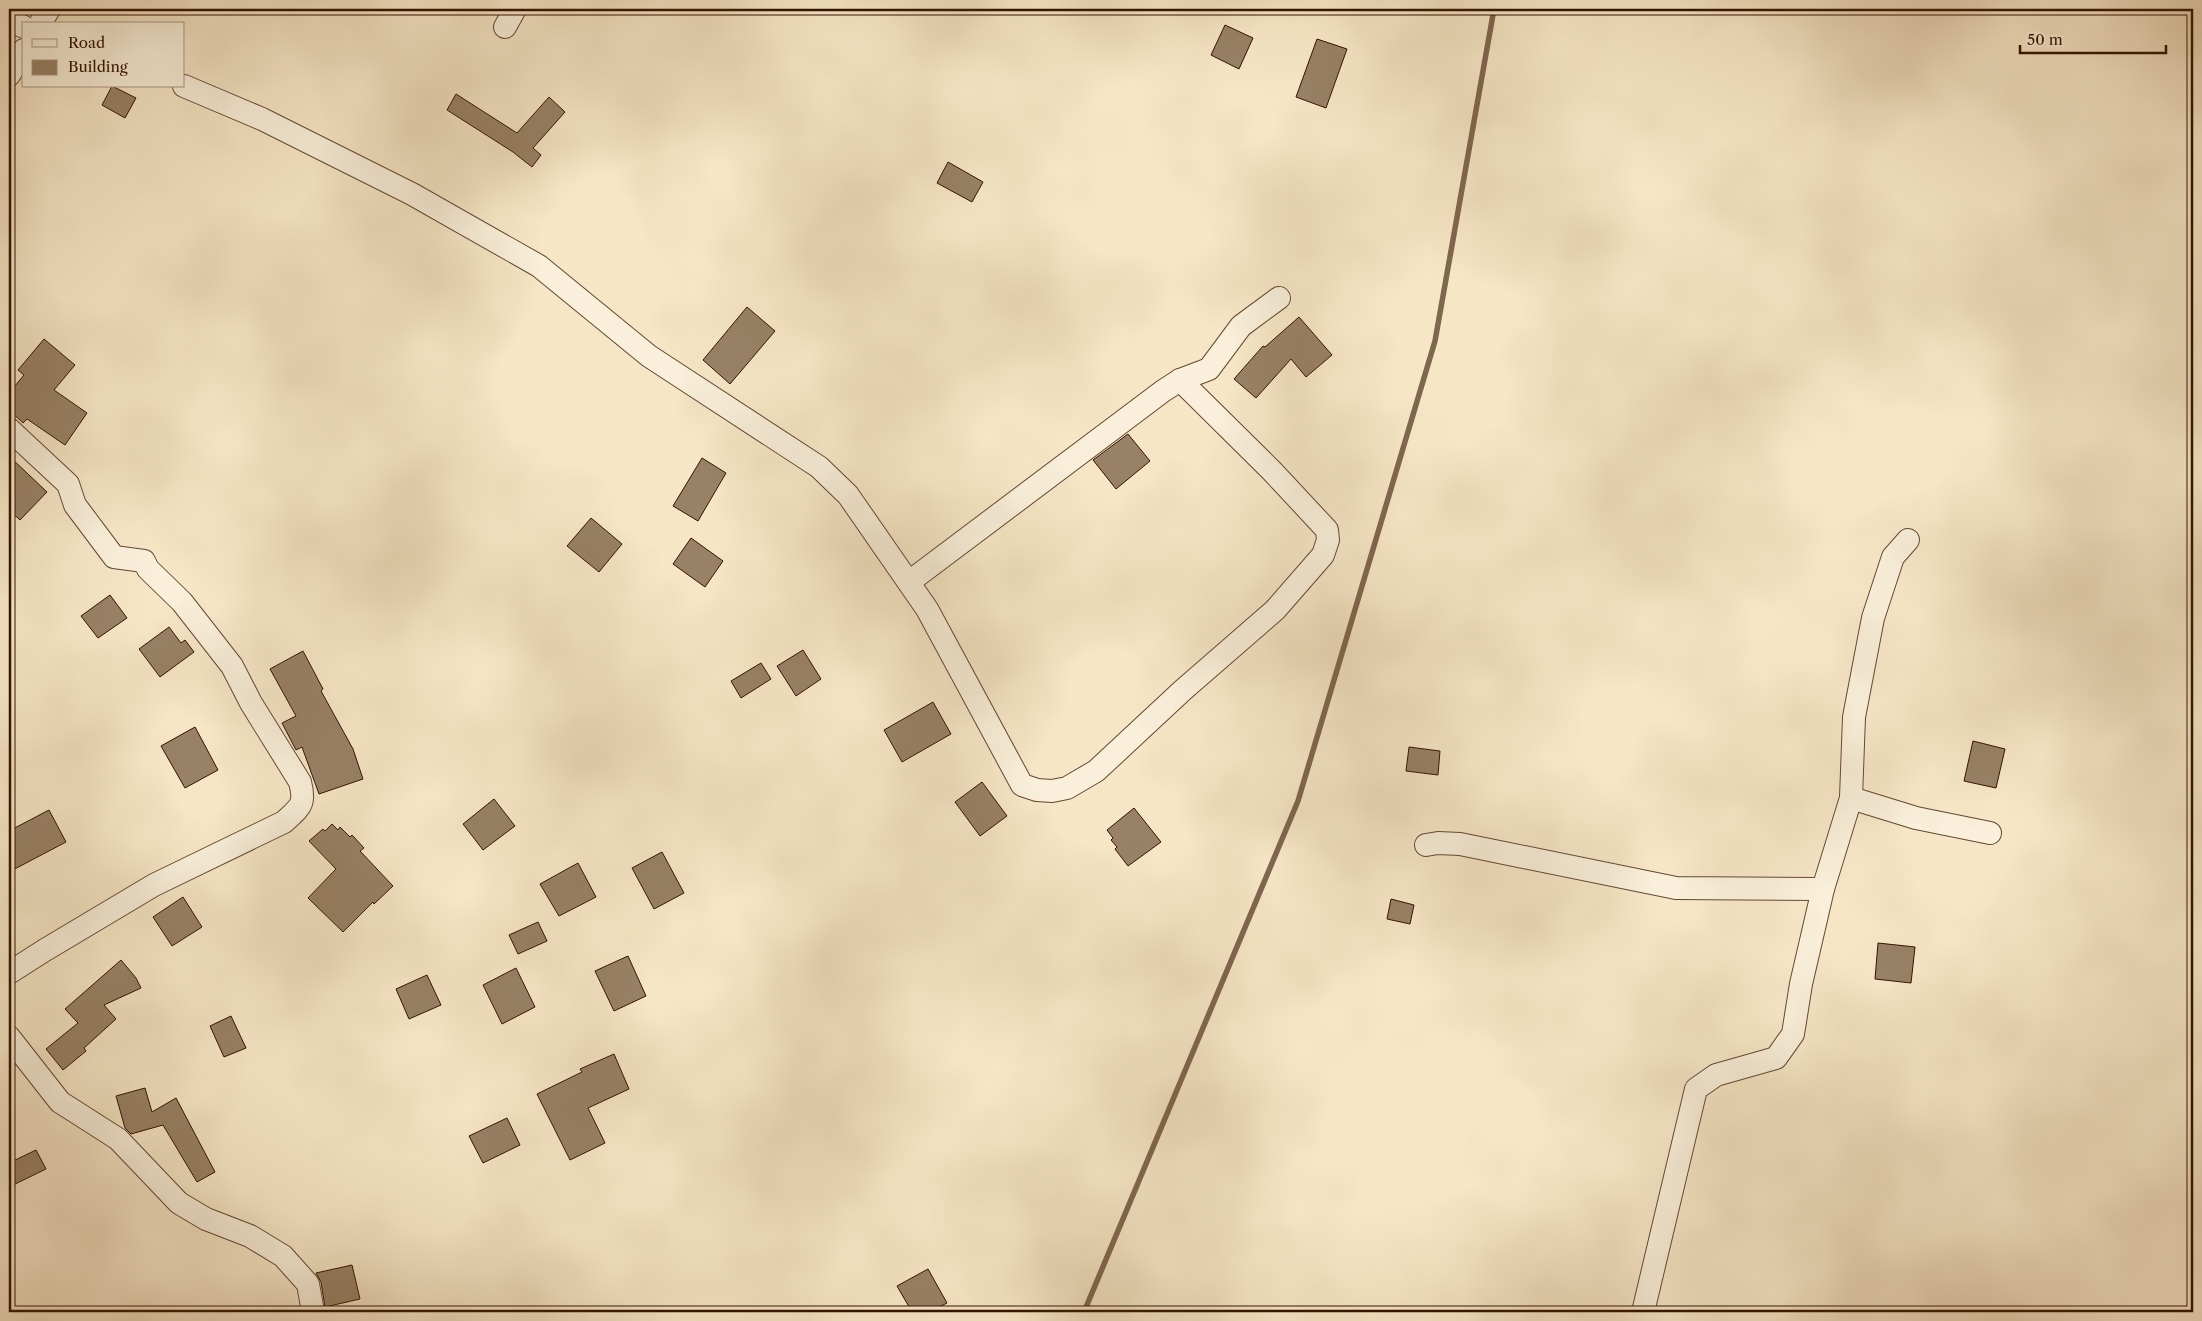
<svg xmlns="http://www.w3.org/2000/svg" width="2202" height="1321" font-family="'Libre Caslon Text',serif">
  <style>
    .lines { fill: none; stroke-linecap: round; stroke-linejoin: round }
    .stream { stroke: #7f664f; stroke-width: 5.5 }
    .building { fill: #988167; stroke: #321301 }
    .street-casing { stroke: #634832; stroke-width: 24 }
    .street { stroke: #f9efda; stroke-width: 22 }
  </style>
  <rect width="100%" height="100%" fill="#f6e6c6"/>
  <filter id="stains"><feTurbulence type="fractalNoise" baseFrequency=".004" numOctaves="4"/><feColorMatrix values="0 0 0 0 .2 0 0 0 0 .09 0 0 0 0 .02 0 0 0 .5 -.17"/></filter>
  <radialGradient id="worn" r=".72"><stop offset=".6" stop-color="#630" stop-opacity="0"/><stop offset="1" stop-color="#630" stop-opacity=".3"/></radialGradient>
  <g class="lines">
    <!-- stream -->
    <path class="stream" d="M1084,1312L1298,801L1435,341L1494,9"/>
  </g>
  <!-- building -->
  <g class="building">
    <path d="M1225,25L1253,38L1239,69L1211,55Z"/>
    <path d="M1317,39L1347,49L1326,108L1296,97Z"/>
    <path d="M112,86L136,98L125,118L102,105Z"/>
    <path d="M456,94L517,133L549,97L565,112L533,148L541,155L532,167L513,152L447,110Z"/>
    <path d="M948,162L983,182L972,202L937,183Z"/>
    <path d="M747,307L775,331L730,384L703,360Z"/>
    <path d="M1299,317L1332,355L1306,377L1291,359L1256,398L1234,379L1263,346L1265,347Z"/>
    <path d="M44,339L75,365L54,390L87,413L65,445L27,419L23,423L9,410V393L24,375L18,370Z"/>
    <path d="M1128,434L1150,461L1116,489L1093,460Z"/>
    <path d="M9,456L47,492L20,520L9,510Z"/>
    <path d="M702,458L726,473L698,521L673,506Z"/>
    <path d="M591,518L622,544L599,572L567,546Z"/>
    <path d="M691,538L723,561L705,587L673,564Z"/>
    <path d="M110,595L127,618L98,638L81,616Z"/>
    <path d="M169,627L181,643L185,640L194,652L160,677L139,649Z"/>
    <path d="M803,650L821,679L796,696L777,666Z"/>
    <path d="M303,651L323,689L321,691L353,749L363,779L319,794L302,747L296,750L282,723L296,716L270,669Z"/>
    <path d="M761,663L771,679L741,698L731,681Z"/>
    <path d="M933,702L951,734L902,762L884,730Z"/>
    <path d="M195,727L218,770L185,788L161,746Z"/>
    <path d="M1973,741L2005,749L1996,788L1964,781Z"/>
    <path d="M1409,747L1440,751L1438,775L1406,771Z"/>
    <path d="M982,782L1007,816L980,836L955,802Z"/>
    <path d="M494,799L515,826L483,850L463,824Z"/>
    <path d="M1134,808L1161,842L1128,866L1115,849L1117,847L1111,840L1113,838L1107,830Z"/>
    <path d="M49,810L66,842L9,872V831Z"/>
    <path d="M332,824L338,830L340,827L350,837L352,835L364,848L360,851L393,886L374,904L373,902L343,932L308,898L336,869L309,841L323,829L325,831Z"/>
    <path d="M662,852L684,893L654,909L632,868Z"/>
    <path d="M578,863L596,897L559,916L540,884Z"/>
    <path d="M183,897L202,927L172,946L153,917Z"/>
    <path d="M1391,899L1414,905L1410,924L1387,919Z"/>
    <path d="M538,922L547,941L518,954L509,935Z"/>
    <path d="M1878,943L1915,947L1911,983L1875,979Z"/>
    <path d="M628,956L646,996L614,1011L595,971Z"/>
    <path d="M121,960L136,978L141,988L104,1005L116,1019L84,1048L86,1051L63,1070L46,1049L78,1023L65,1009Z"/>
    <path d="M516,968L535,1007L502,1024L483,985Z"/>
    <path d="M427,975L441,1005L409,1019L396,989Z"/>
    <path d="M231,1016L246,1048L224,1057L210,1026Z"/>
    <path d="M614,1054L629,1089L588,1108L605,1143L570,1160L537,1094L582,1072L580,1069Z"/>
    <path d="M145,1088L152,1112L176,1098L215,1172L197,1182L163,1125L131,1134L125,1128L116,1096Z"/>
    <path d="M507,1118L520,1145L483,1163L469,1136Z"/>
    <path d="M36,1150L46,1169L9,1187V1163Z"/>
    <path d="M352,1265L360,1299L325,1307L321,1282L316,1273Z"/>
    <path d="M928,1269L947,1303L929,1312H912L897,1286Z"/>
  </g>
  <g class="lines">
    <defs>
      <g id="street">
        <path d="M9,20L24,27"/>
        <path d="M40,24L49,9"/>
        <path d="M505,27L515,9"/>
        <path d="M9,75L24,50"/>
        <path d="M184,86L262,119L412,194L539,266L649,356L819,467L848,495L927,609L1022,785L1037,790L1052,791L1067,788L1096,771L1183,690L1275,610L1323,555L1328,540L1327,530L1272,471L1180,380"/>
        <path d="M9,429L68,484L75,505L114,557L144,561L148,569L182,602L232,666L251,703L300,782C306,805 300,807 284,822L154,885L45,950L9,973"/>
        <path d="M909,582L1163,391L1180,380L1209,369L1241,326L1279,298"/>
        <path d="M1851,798L1916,818L1990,833"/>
        <path d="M1426,845L1438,843L1460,844L1676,888L1823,889"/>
        <path d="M9,1037L60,1102L118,1139L179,1203L206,1219L250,1236L283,1256L308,1284L313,1312"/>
        <path d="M1643,1312L1696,1089L1716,1075L1776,1058L1793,1034L1801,984L1823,889L1851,798L1854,717L1873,618L1893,557L1908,540"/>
      </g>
    </defs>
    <!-- street casing -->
    <use href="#street" class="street-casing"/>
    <!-- street -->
    <use href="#street" class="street"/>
  </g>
  <!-- margin -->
  <rect width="2202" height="1321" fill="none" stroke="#f6e6c6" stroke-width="30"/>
  <rect x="10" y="10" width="2182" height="1301" fill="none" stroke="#321301" stroke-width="2.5"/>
  <rect x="15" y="15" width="2172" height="1291" fill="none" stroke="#321301"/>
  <!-- legend -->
  <rect x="22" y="22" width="162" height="65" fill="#f9efda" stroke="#a99783"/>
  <rect x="32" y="39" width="25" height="8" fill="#f9efda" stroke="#a99783"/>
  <text x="68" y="48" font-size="15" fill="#321301">Road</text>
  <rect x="32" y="60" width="25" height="15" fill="#988167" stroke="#a99783"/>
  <text x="68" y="72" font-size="15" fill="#321301">Building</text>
  <!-- scale -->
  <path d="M2020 45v8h146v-8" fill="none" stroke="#321301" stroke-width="2.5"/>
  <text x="2027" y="45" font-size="15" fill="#321301" stroke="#f9efda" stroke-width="4" paint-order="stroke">50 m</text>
  <rect width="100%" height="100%" filter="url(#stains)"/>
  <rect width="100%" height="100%" fill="url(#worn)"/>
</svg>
